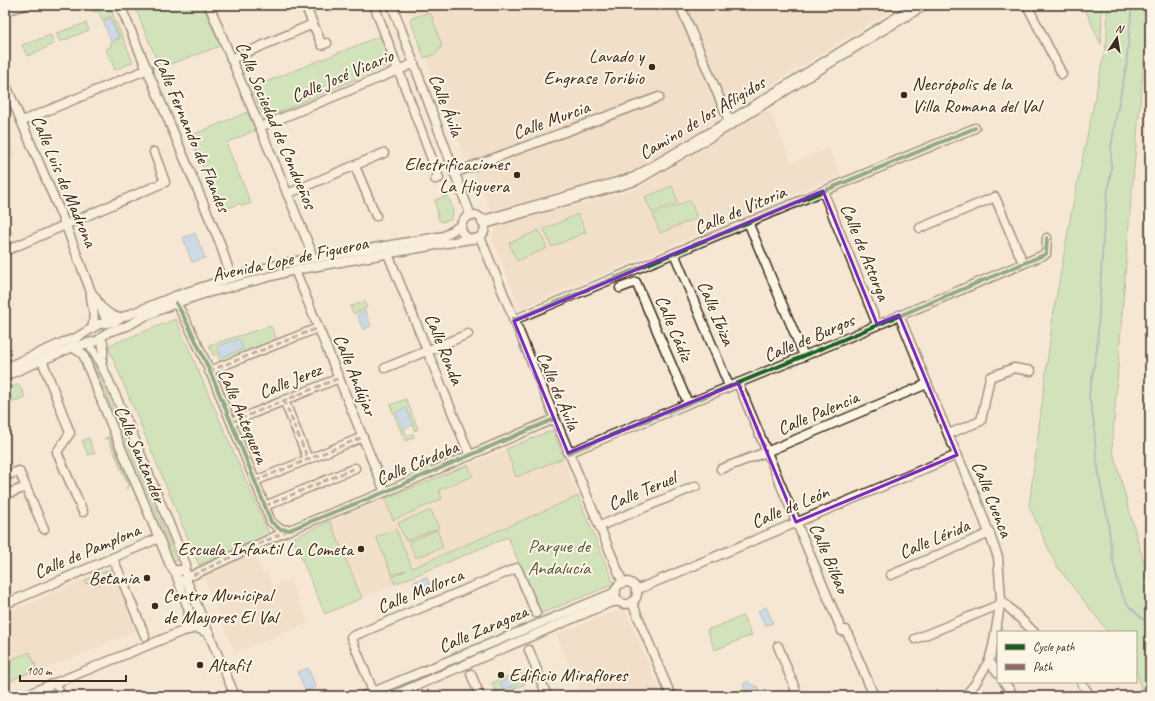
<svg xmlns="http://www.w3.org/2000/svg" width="1155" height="701" font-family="Caveat,sans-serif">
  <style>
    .built { fill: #eed6bf }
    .green { fill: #a7dda0; stroke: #71845f }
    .water { fill: #9bcbf7; stroke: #758ba0 }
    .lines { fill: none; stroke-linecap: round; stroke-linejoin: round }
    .stream { stroke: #758ba0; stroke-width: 2 }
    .street-casing { stroke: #3b2a1e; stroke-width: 11 }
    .secondary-casing { stroke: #3b2a1e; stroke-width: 15 }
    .street { stroke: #fcf5e5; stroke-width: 8 }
    .secondary { stroke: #fcf5e5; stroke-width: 12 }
    .quiet { stroke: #8d6e63; stroke-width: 3; stroke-dasharray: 6 3; stroke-linecap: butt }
    .cycleway-casing { stroke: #fcf5e5; stroke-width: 6 }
    .cycleway { stroke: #1b5e20; stroke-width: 4 }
    .marked { fill: none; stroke: #7b2cbf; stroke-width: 3; stroke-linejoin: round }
    .poi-dot { fill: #3b2a1e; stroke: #fcf5e5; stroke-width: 1.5 }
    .labels { text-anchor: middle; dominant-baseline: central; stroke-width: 4; stroke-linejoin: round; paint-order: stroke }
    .poi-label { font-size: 19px; fill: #3b2a1e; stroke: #fcf5e5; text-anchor: end }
    .street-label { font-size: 19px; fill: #3b2a1e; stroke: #fcf5e5 }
    .park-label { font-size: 19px; fill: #56573e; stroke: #fcf5e5 }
  </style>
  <rect width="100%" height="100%" fill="#f6e7d4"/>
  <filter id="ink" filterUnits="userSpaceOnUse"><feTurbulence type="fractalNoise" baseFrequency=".025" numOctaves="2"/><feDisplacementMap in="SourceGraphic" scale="8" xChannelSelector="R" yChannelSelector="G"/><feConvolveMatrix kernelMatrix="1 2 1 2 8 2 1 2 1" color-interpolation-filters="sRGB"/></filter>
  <g filter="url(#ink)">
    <!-- built -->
    <g class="built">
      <path d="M406,5H904L877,19L633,172L491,211L450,124Z"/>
      <path d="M765,110L770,111L792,163L829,148L841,175L522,308L519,307L492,238L494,230L500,225L636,189Z"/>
      <path d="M5,127L17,157L5,163Z"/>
      <path d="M5,212L15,236L5,240Z"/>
      <path d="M552,430L578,496L392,576L395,584L362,598L330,521Z"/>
      <path d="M254,553L263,573L267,572L273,586L290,579L309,623L235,653L202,574Z"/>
      <path d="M110,569L137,631L5,686V613Z"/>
      <path d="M619,610H624L627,613L662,696H582L556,634Z"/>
    </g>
    <!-- green -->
    <g class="green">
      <path d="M90,5H109L133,62L115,70L106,49L111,47L110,43L113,41L115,43L117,42L116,40L120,38L111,16L102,20L98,11L93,12Z"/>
      <path d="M134,5H203L220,46L160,68Z"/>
      <path d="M1083,5H1102L1101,44Z"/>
      <path d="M1107,5H1149L1129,223L1112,448L1150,585V696H1143L1136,670V632H1108L1056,565L1029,506L1053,316L1071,214L1107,40Z"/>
      <path d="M427,13L431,14L442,46L436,54L424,58L410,19Z"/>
      <path d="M86,23L89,30L60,42L56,33Z"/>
      <path d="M51,35L54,44L27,56L22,45Z"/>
      <path d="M380,36L391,64L270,116L263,115L251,88Z"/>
      <path d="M247,112L256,130L226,143L251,203L242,206L241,203L220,211L190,136Z"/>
      <path d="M672,186L678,202L652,213L645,197Z"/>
      <path d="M447,196L449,197L453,211L452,219L443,222L439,220L438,217L435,200Z"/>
      <path d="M690,200L697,218L660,233L653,215Z"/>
      <path d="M578,214L586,232L552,247L544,229Z"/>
      <path d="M539,230L547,248L517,261L509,243Z"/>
      <path d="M364,301L367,308L354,314L350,307Z"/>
      <path d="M176,319L269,534L199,565L109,349L110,345Z"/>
      <path d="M271,326L277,340L221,363L217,354L213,355L209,345Z"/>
      <path d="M86,356L91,357L177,561L172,563Z"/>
      <path d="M19,384L25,397L5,405V390Z"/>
      <path d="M406,399L418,429L415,431L406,409L397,412L406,435L413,434L414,437L405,441L390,405Z"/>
      <path d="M552,430L564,458L516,477L506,449Z"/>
      <path d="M109,436L130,485L126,489L128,485L108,438L104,439Z"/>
      <path d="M89,438L91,443L90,444L95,453L88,455L82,441Z"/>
      <path d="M468,465L473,476L439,490L442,499L393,520L385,499Z"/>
      <path d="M578,496L614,584L540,614L508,537L395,584L392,577L407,570L392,575L376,537L396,529L412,568Z"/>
      <path d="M431,510L439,528L406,541L398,523Z"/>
      <path d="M330,521L362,598L325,614L293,538Z"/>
      <path d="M437,530L443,547L416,558L409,542Z"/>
      <path d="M110,569L114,578L95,586L93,582L86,584L85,580Z"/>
      <path d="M743,616L752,635L715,650L707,630Z"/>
      <path d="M530,630L531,634L383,696L380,694V692Z"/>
      <path d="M30,652L37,669L5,683V662Z"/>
      <path d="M520,671L525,684L497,696L492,683Z"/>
    </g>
    <!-- water -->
    <g class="water">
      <path d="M110,18L119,38L111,41L103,21Z"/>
      <path d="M195,233L205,258L192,262L183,238Z"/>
      <path d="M365,311L371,326L363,330L357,315Z"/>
      <path d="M240,339L243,349L222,357L217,346Z"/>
      <path d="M406,408L413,425L403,429L396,412Z"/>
      <path d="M426,577L430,584L416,590L413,582Z"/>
      <path d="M766,607L773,623L765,626L758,611Z"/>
      <path d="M308,668L316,687L305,691L298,672Z"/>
      <path d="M513,677L517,685L503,690L500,683Z"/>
      <path d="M748,681L752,685L758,687L757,691L750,693L744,689V683Z"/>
    </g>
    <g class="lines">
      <!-- stream -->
      <path class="stream" d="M1132,5L1126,68L1115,122L1111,149V171L1107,196L1103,238L1097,349L1089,395L1094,424L1096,454L1101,488L1108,520L1112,557L1119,586L1123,597L1130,607L1150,626"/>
      <defs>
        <g id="street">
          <path d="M120,5L220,243L231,277"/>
          <path d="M209,5L310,248L312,258"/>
          <path d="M305,5L322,45L327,43"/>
          <path d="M374,5L439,178L435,179"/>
          <path d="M392,5L469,211V216"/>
          <path d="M680,5L730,123"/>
          <path d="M1027,5L1062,74"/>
          <path d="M5,11L25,5"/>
          <path d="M231,59L313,24"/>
          <path d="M5,83L66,226L91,292C99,301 102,312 108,322"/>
          <path d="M22,121L148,69"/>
          <path d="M260,127L413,64"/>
          <path d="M355,166L376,216"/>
          <path d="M454,173L659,97"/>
          <path d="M823,191L877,324"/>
          <path d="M287,194L384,153"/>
          <circle cx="473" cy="227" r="12"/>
          <path d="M748,222L804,356"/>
          <path d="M920,228L995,197L1023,263"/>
          <path d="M480,237L623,583"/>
          <path d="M5,251L165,182L154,152"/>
          <path d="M674,253L729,386"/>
          <path d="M388,254L470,456"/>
          <path d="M295,270L385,492"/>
          <path d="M620,288L636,282L688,403"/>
          <path d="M91,292C90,303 96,313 93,323"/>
          <path d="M176,303C191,328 203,356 215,383C234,429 253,475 271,522L280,529L289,530"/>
          <path d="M102,308L111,315L119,318"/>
          <path d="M899,315L948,434L976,498L998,557L1001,600L993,646L989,661L975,684L965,696"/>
          <path d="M513,319H516L975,128"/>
          <path d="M89,344L101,364L127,421L186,565L183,570"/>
          <path d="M75,349L83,354C110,425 141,494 170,565L173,570L177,572"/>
          <path d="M42,360L70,433L57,452L83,512"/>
          <path d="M101,364L103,355V343"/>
          <path d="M5,368L64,342L76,338L99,324L114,322L123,317L175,296L227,279L280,264L444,236L461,225"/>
          <path d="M385,368L468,334"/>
          <path d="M209,371L318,328"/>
          <path d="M5,376L73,347L97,341L108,332L127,326L145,316L176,303L203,294L295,270L470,239"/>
          <path d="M738,383L842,631L846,630L874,696"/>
          <path d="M284,400L308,459"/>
          <path d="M232,422L339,378"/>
          <path d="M948,434L981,421L990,377L1014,368L1031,371"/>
          <path d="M568,453L804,356L1046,254L1047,238"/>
          <path d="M721,469L766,452L927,384"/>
          <path d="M5,476L19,471L44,529"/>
          <path d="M255,481L363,437"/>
          <path d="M5,488L7,494L26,487"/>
          <path d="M265,506L355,468"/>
          <path d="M600,526L696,486"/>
          <path d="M113,558L145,636"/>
          <path d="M193,575L289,530L385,492L554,419"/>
          <path d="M891,575L990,533"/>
          <path d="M186,579L235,696"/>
          <path d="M178,580L183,581L186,579L187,575L185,571L178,570L176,574L189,611L186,626L183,631"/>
          <circle cx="626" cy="593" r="11"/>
          <path d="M636,590L957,455"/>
          <path d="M1001,600L1034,632"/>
          <path d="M632,602L671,696"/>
          <path d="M5,604L159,538"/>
          <path d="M915,639L1001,604"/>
          <path d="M778,646L798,696"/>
          <path d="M529,650L547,696"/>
          <path d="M989,661L998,673"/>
          <path d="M471,674L480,696"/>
          <path d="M1004,682L1014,696"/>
          <path d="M1081,682L1090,696"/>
          <path d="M56,683L61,696"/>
          <path d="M23,696L183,631L197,628L210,634"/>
          <path d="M363,696L616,592"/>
          <path d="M374,696L369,681L351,637L517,568L536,613"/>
          <path d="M392,696L609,603L619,601"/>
        </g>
        <path id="secondary" d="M484,222L635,179L730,123L876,32L921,5"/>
      </defs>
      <!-- street casing -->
      <use href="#street" class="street-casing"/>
      <!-- secondary casing -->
      <use href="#secondary" class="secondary-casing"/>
      <!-- street -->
      <use href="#street" class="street"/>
      <!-- secondary -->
      <use href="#secondary" class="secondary"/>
      <!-- quiet -->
      <g class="quiet">
        <path d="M5,8L6,11"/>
        <path d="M209,371L318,328"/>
        <path d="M738,383L766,452"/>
        <path d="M284,400L308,459"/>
        <path d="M232,422L339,378"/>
        <path d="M255,481L363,437"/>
        <path d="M265,506L355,468"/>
        <path d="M193,575L287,531"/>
      </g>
      <defs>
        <g id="cycleway">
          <path d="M176,303C191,328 203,356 215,383C234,429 253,475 271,522L280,529L289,530L385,492L554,419"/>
          <path d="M513,319H516L975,128"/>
          <path d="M568,453L804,356L1046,254L1047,238"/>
        </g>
      </defs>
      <!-- cycleway casing -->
      <use href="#cycleway" class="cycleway-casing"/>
      <!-- cycleway -->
      <use href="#cycleway" class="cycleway"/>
    </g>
  </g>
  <!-- marked area -->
  <path d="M0 0H1155V701H0ZM823,191L877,324L899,315L957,455L796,522L738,383L568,453L514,321Z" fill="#f6e7d4" fill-opacity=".55" fill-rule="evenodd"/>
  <path class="marked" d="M823,191L877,324L899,315L957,455L796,522L738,383L568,453L514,321Z"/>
  <!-- markers -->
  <g class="poi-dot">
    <circle cx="652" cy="67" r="4"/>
    <circle cx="904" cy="95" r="4"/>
    <circle cx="517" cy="175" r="4"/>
    <circle cx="361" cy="549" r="4"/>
    <circle cx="147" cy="578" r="4"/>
    <circle cx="155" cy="606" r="4"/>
    <circle cx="200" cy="665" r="4"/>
    <circle cx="501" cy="675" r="4"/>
  </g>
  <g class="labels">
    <!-- poi labels -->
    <g class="poi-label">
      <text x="644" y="56">Lavado y<tspan x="644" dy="22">Engrase Toribio</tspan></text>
      <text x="912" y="84" text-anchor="start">Necrópolis de la<tspan x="912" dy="22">Villa Romana del Val</tspan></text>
      <text x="509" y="164">Electrificaciones<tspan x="509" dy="22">La Higuera</tspan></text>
      <text x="353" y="549">Escuela Infantil La Cometa</text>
      <text x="139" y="578">Betania</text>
      <text x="163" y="595" text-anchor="start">Centro Municipal<tspan x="163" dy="22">de Mayores El Val</tspan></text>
      <text x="208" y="665" text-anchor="start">Altafit</text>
      <text x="509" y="675" text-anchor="start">Edificio Miraflores</text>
    </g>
    <!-- street labels -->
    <g class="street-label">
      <text transform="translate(342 76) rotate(-23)">Calle José Vicario</text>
      <text transform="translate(446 105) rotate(69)">Calle Ávila</text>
      <text transform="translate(702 118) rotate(-31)">Camino de los Afligidos</text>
      <text transform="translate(551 120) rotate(-20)">Calle Murcia</text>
      <text transform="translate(276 125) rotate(67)">Calle Sociedad de Condueños</text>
      <text transform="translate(192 134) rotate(67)">Calle Fernando de Flandes</text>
      <text transform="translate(64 181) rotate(67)">Calle Luis de Madrona</text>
      <text transform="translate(740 210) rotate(-23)">Calle de Vitoria</text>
      <text transform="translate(865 252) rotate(68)">Calle de Astorga</text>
      <text transform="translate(290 259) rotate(-12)">Avenida Lope de Figueroa</text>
      <text transform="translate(716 313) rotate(67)">Calle Ibiza</text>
      <text transform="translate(674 328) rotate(67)">Calle Cádiz</text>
      <text transform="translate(809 338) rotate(-23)">Calle de Burgos</text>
      <text transform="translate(444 349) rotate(68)">Calle Ronda</text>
      <text transform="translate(355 375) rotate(68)">Calle Andújar</text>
      <text transform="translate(290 381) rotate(-22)">Calle Jerez</text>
      <text transform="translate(558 391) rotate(67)">Calle de Ávila</text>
      <text transform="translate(818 413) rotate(-23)">Calle Palencia</text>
      <text transform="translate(243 416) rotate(67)">Calle Antequera</text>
      <text transform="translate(140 454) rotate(67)">Calle Santander</text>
      <text transform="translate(417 463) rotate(-23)">Calle Córdoba</text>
      <text transform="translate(642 491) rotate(-23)">Calle Teruel</text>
      <text transform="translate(992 499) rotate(68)">Calle Cuenca</text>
      <text transform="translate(790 507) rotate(-23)">Calle de León</text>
      <text transform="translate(934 539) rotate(-23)">Calle Lérida</text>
      <text transform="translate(87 551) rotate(-23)">Calle de Pamplona</text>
      <text transform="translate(829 558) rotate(67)">Calle Bilbao</text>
      <text transform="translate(420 591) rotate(-22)">Calle Mallorca</text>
      <text transform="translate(483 629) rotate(-23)">Calle Zaragoza</text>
    </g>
    <!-- park labels -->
    <g class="park-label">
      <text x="559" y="546">Parque de<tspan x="559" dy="22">Andalucía</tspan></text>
    </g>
  </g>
  <!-- margin -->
  <rect width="1155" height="701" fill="none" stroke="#fcf5e5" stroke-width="20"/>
  <rect x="10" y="10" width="1135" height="681" fill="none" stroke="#3b2a1e" stroke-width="1.5" filter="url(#ink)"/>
  <!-- legend -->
  <rect x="997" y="631" width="140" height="52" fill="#fcf5e5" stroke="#afa495"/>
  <rect x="1005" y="644" width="20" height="6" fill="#1b5e20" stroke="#afa495"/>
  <text x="1033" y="651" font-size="12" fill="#3b2a1e">Cycle path</text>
  <rect x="1005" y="664" width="20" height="6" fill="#8d6e63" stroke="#afa495"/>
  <text x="1033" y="671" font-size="12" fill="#3b2a1e">Path</text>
  <!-- north arrow -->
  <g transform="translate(1117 38) rotate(12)" stroke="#fcf5e5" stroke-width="3" paint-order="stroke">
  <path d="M0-3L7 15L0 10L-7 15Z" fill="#3b2a1e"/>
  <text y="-6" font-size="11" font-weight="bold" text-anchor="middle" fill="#3b2a1e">N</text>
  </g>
  <!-- scale -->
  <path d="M20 675v6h106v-6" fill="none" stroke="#3b2a1e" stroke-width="2"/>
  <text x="26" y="675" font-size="12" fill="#3b2a1e" stroke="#fcf5e5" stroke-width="3" paint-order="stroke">100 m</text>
</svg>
